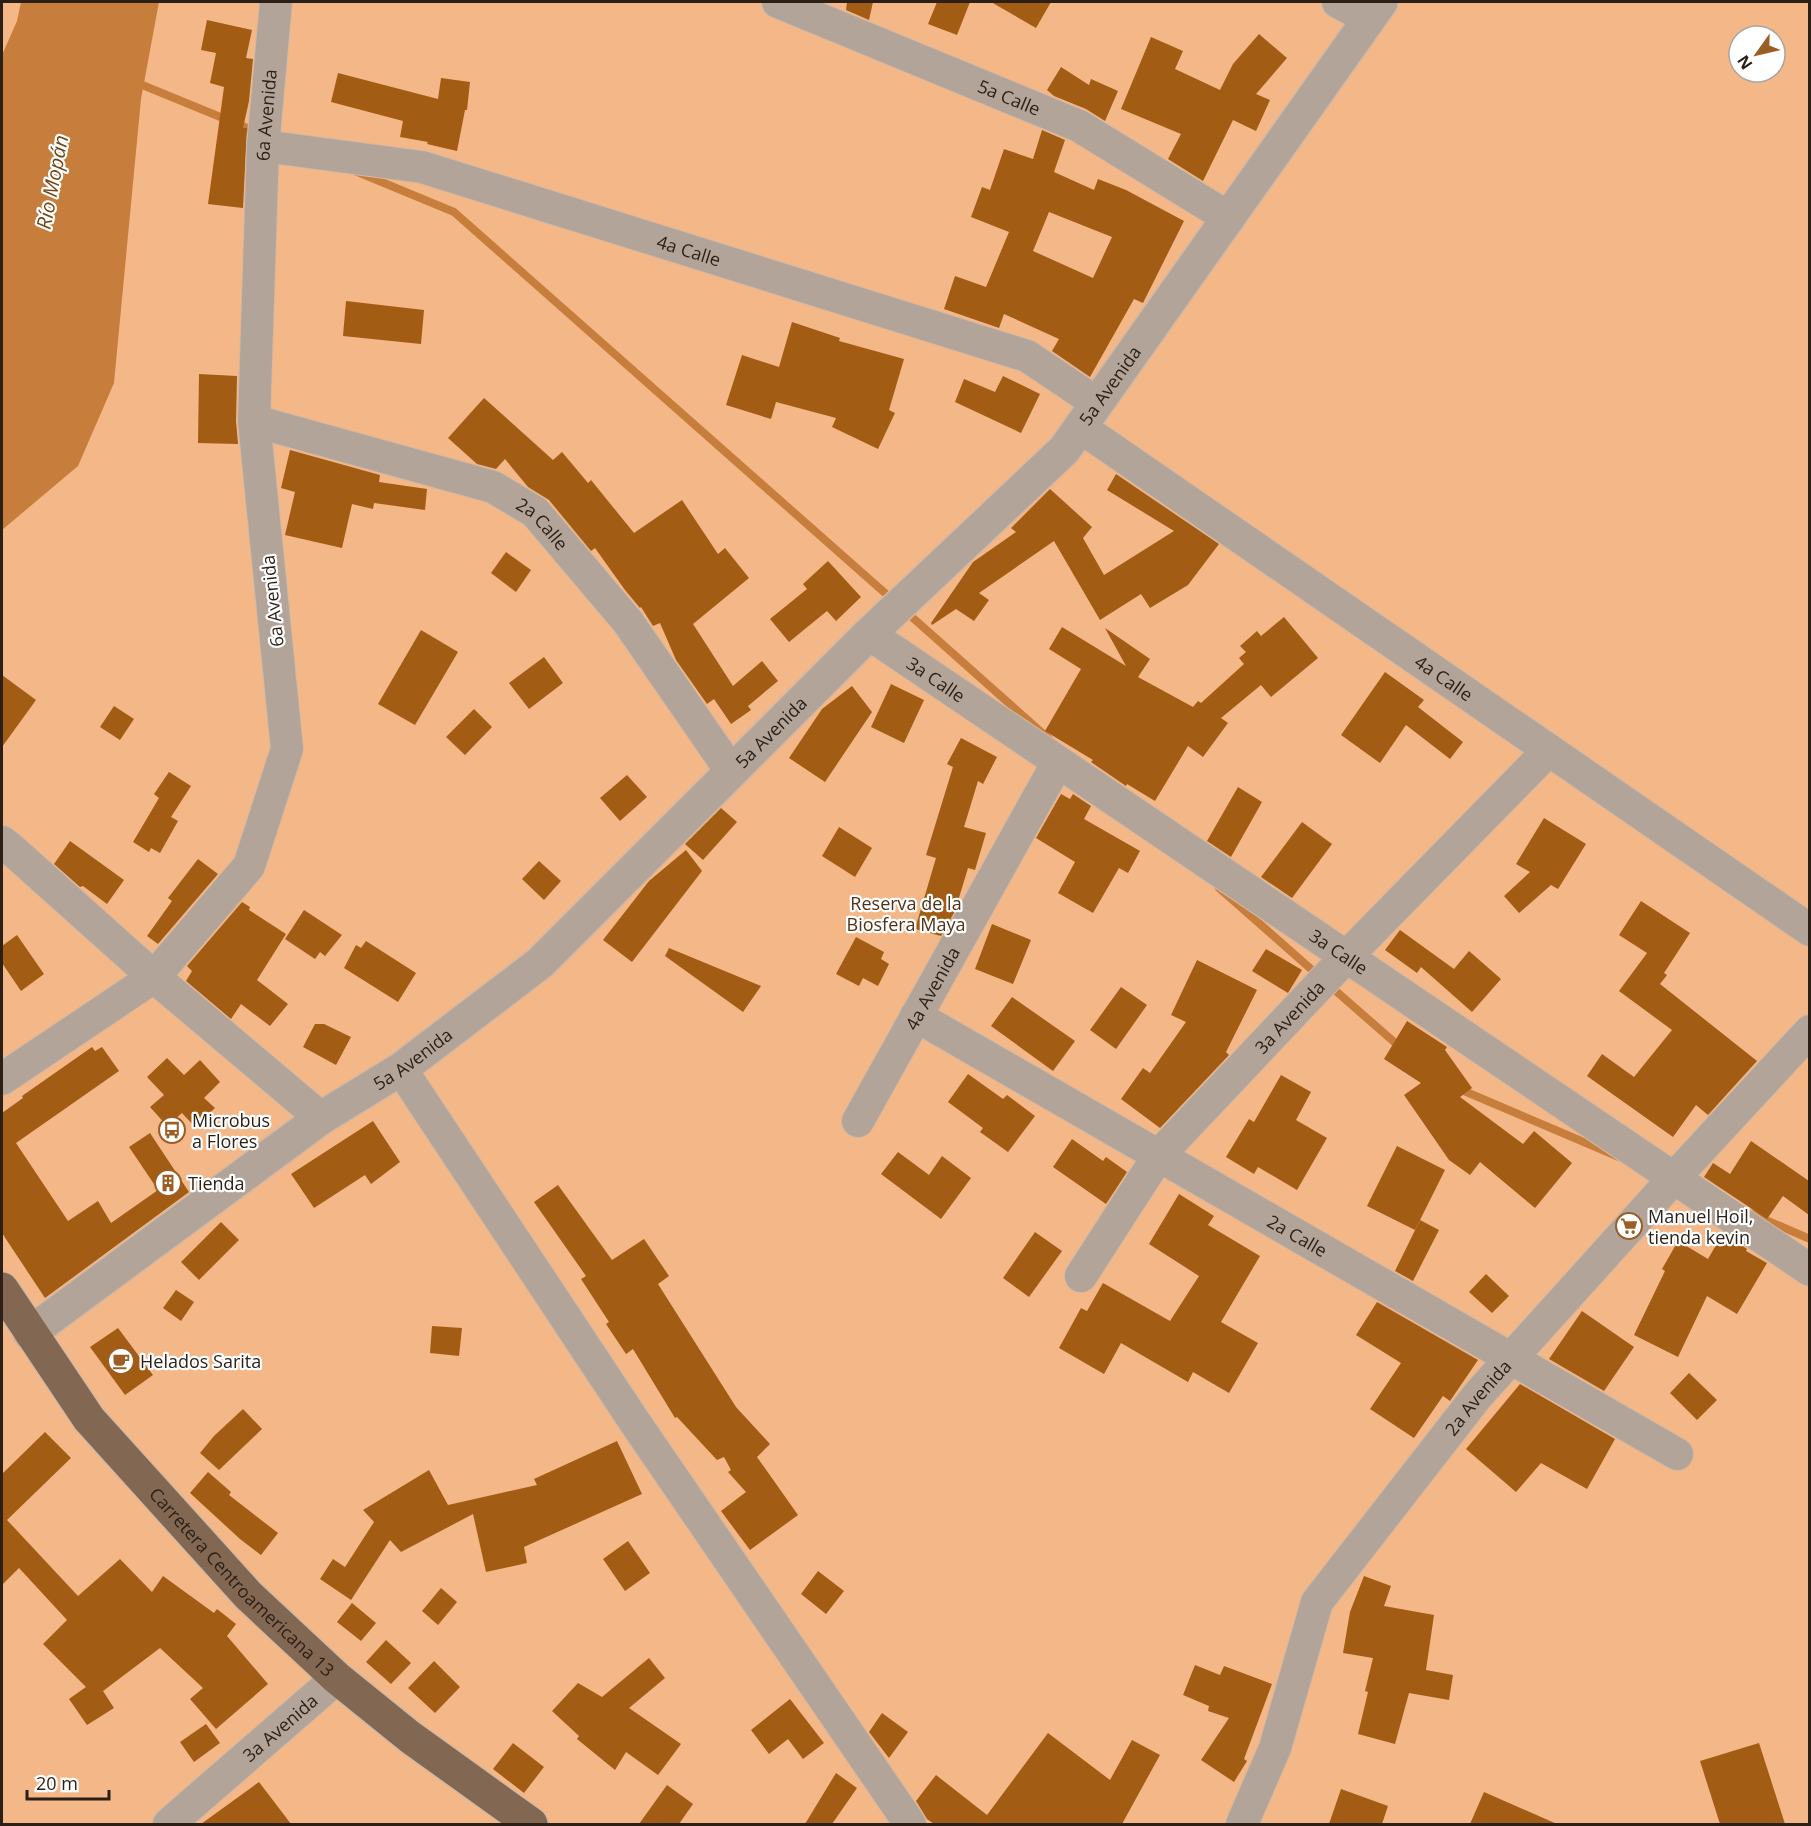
<svg xmlns="http://www.w3.org/2000/svg" width="1811" height="1826" font-family="'Open Sans',sans-serif">
  <style>
    .green { fill: #f4b787; fill-rule: evenodd }
    .water { fill: #c77e3d }
    .lines { fill: none; stroke-linecap: round; stroke-linejoin: round }
    .stream { stroke: #c77e3d; stroke-width: 8 }
    .building { fill: #a25c13; fill-rule: evenodd }
    .minor-casing { stroke: #d5b8a2; stroke-width: 34 }
    .tertiary-casing { stroke: #d5b8a2; stroke-width: 36 }
    .trunk-casing { stroke: #d5b8a2; stroke-width: 36 }
    .minor { stroke: #b2a499; stroke-width: 32 }
    .tertiary { stroke: #b2a499; stroke-width: 33 }
    .trunk { stroke: #826752; stroke-width: 33 }
    .labels { text-anchor: middle; dominant-baseline: central; stroke-width: 4.5; stroke-linejoin: round; paint-order: stroke }
    .street-label { font-size: 18px; fill: #2b1f16; stroke: #fff }
    .park-label { font-size: 18px; fill: #503116; stroke: #fff }
    .poi-label { font-size: 18px; fill: #2b1f16; stroke: #fff; text-anchor: start }
    .water-label { font-size: 20px; font-style: italic; fill: #744313; stroke: #fff }
  </style>
  <rect width="100%" height="100%" fill="#fadac1"/>
  <!-- green -->
  <path class="green" d="M2,2H1809V1824H2ZM1739,36H1775V72H1739Z"/>
  <!-- water -->
  <path class="water" d="M21,2H159L141,99L114,383L78,466L2,530V55L17,21Z"/>
  <g class="lines">
    <!-- stream -->
    <g class="stream">
      <path d="M135,82L257,132"/>
      <path d="M355,171L454,212L894,601"/>
      <path d="M904,610L1049,739"/>
      <path d="M1219,888L1320,977"/>
      <path d="M1329,985L1401,1048"/>
      <path d="M1457,1088L1619,1157"/>
      <path d="M1752,1214L1810,1239"/>
    </g>
  </g>
  <!-- building -->
  <g class="building">
    <path d="M847,2H873L869,20L846,10Z"/>
    <path d="M937,2H970L957,35L928,24Z"/>
    <path d="M991,2H1051L1036,28Z"/>
    <path d="M207,20L252,30L246,58L253,59L249,101L243,128H247L243,208L208,204L224,87L210,83L216,53L201,50Z"/>
    <path d="M1259,34L1287,58L1256,94L1270,100L1256,131L1233,120L1203,181L1168,159L1181,134L1121,109L1151,37L1183,51L1175,69L1220,90L1233,64Z"/>
    <path d="M1061,67L1089,85L1091,79L1118,91L1105,121L1086,109L1054,96L1047,90Z"/>
    <path d="M338,73L438,99L441,78L470,82L467,110H465L457,151L427,144L428,142L400,137L403,121L331,102Z"/>
    <path d="M1042,130L1065,140L1054,172L1094,190L1098,179L1126,190L1184,221L1143,303L1134,299L1090,377L1052,351L1059,339L1004,314L999,328L944,309L955,276L986,287L1009,232L971,217L982,187L990,190L1004,149L1033,159ZM1049,212L1112,237L1093,278L1033,251Z"/>
    <path d="M346,301L424,310L421,344L343,336Z"/>
    <path d="M792,322L840,338L839,341L904,359L889,410L895,413L878,449L832,427L836,418L776,402L771,419L726,405L742,355L779,367Z"/>
    <path d="M199,374L237,376L236,421L238,444L198,443Z"/>
    <path d="M1003,376L1040,394L1021,433L955,402L964,379L995,392Z"/>
    <path d="M484,398L553,460L562,452L588,483L591,480L634,533L682,500L718,554L725,548L749,578L693,624L733,686L762,661L778,681L748,706L751,710L731,724L714,699L707,704L676,660L660,623L653,626L641,607L640,608L625,590L595,548L591,551L549,500L528,487L505,459L496,469L477,464L448,438Z"/>
    <path d="M290,450L380,475L379,482L427,489L425,510L374,503L373,509L352,504L342,548L285,535L295,492L281,488Z"/>
    <path d="M1116,474L1219,544L1188,585L1150,608L1141,594L1100,620L1054,541L979,593L989,600L974,621L956,609L932,625L931,623L973,562L1016,532L1011,528L1050,489L1092,527L1083,538L1104,575L1174,531L1107,490Z"/>
    <path d="M506,552L531,570L516,592L491,573Z"/>
    <path d="M828,561L861,597L836,621L827,611L789,642L770,619L807,589L803,584Z"/>
    <path d="M1284,617L1318,658L1271,697L1261,685L1221,718L1228,723L1203,757L1188,746L1155,801L1127,784L1126,786L1091,762L1093,760L1045,731L1081,669L1049,649L1062,627L1126,666L1105,628L1150,659L1138,677L1193,707L1198,701L1201,703L1244,664L1239,658L1246,652L1240,646L1257,631L1261,636Z"/>
    <path d="M421,630L458,652L415,725L378,704Z"/>
    <path d="M544,657L563,683L529,709L509,683Z"/>
    <path d="M1385,672L1424,700L1418,707L1463,742L1450,759L1406,725L1380,763L1341,735Z"/>
    <path d="M2,675L36,700L2,747Z"/>
    <path d="M891,684L924,700L904,743L871,727Z"/>
    <path d="M852,686L872,712L825,782L789,758L822,709Z"/>
    <path d="M114,706L134,719L120,740L100,727Z"/>
    <path d="M474,709L492,727L465,755L446,737Z"/>
    <path d="M961,738L997,757L983,784L978,781L964,827L986,833L975,870L968,868L955,911L941,936L915,929L936,858L926,855L953,767L947,764Z"/>
    <path d="M169,772L191,786L171,817L178,821L160,853L151,848L149,852L133,842L159,798L154,794Z"/>
    <path d="M627,775L647,797L620,821L600,798Z"/>
    <path d="M1238,787L1262,802L1231,857L1207,841Z"/>
    <path d="M1061,794L1070,799L1073,794L1091,806L1084,819L1140,851L1128,873L1119,868L1093,913L1058,893L1075,862L1036,838Z"/>
    <path d="M721,808L737,822L703,860L685,844Z"/>
    <path d="M1544,818L1586,844L1558,889L1551,885L1519,913L1504,896L1530,872L1516,864Z"/>
    <path d="M1302,822L1332,844L1292,898L1261,877Z"/>
    <path d="M839,827L872,848L855,877L822,856Z"/>
    <path d="M70,841L124,880L107,904L83,886L80,887L54,864Z"/>
    <path d="M686,850L702,871L632,962L603,940L649,881Z"/>
    <path d="M198,859L218,874L158,944L147,936L172,901L168,898Z"/>
    <path d="M539,861L561,881L544,900L522,879Z"/>
    <path d="M1641,901L1690,933L1664,973L1667,975L1660,984L1757,1061L1708,1115L1696,1105L1673,1137L1587,1076L1602,1054L1634,1077L1672,1030L1619,991L1647,953L1619,935Z"/>
    <path d="M242,902L250,907L249,910L286,934L257,980L288,1004L270,1026L241,1004L231,1019L186,981L192,971L187,966Z"/>
    <path d="M304,910L342,935L325,956L320,952L315,959L285,939Z"/>
    <path d="M992,924L1031,940L1013,984L975,969Z"/>
    <path d="M1400,930L1454,969L1469,951L1501,979L1472,1012L1421,967L1417,973L1385,950Z"/>
    <path d="M17,935L44,974L21,991L2,963V946Z"/>
    <path d="M856,937L884,952L881,959L889,964L878,986L863,978L859,986L836,974Z"/>
    <path d="M366,941L416,973L398,1002L344,968L356,945L361,948Z"/>
    <path d="M669,948L761,986L743,1012L665,956Z"/>
    <path d="M1266,949L1302,970L1288,993L1252,971Z"/>
    <path d="M1197,960L1257,990L1226,1052L1229,1055L1160,1128L1121,1099L1143,1068L1150,1073L1186,1022L1171,1015Z"/>
    <path d="M1121,987L1147,1005L1116,1049L1090,1030Z"/>
    <path d="M1012,997L1075,1041L1053,1071L991,1026Z"/>
    <path d="M1407,1021L1447,1047L1445,1050L1472,1088L1460,1097L1523,1144L1534,1131L1572,1163L1535,1208L1480,1162L1470,1175L1449,1160L1404,1095L1421,1083L1384,1059Z"/>
    <path d="M315,1024H324L351,1037L336,1065L303,1047Z"/>
    <path d="M92,1047L95,1051L102,1047L119,1071L16,1143L68,1221L98,1201L111,1223L158,1190L129,1147L150,1133L189,1192L45,1298L2,1233V1113L23,1098L22,1096Z"/>
    <path d="M167,1058L184,1075L200,1060L220,1082L204,1098L215,1108L195,1127L182,1113L167,1126L150,1107L164,1095L147,1077Z"/>
    <path d="M968,1074L1003,1099L1007,1095L1035,1116L1008,1152L980,1132L983,1128L948,1102Z"/>
    <path d="M1281,1075L1311,1092L1296,1120L1327,1138L1297,1190L1258,1167L1254,1174L1226,1157L1249,1119L1254,1122Z"/>
    <path d="M373,1121L400,1162L371,1184L365,1175L314,1208L291,1174Z"/>
    <path d="M1072,1139L1103,1161L1106,1157L1127,1172L1106,1204L1053,1167Z"/>
    <path d="M1751,1141L1809,1181V1215L1783,1196L1767,1219L1704,1177L1713,1163L1730,1174Z"/>
    <path d="M1397,1146L1445,1170L1415,1230L1367,1206Z"/>
    <path d="M898,1152L929,1175L942,1156L971,1178L941,1219L881,1174Z"/>
    <path d="M558,1185L612,1260L644,1239L669,1276L658,1284L736,1407L770,1444L757,1457L798,1515L750,1550L721,1511L746,1492L728,1472L731,1470L724,1457L717,1460L677,1417L675,1418L633,1349L626,1354L606,1324L609,1322L581,1279L586,1276L534,1202Z"/>
    <path d="M1179,1194L1214,1216L1208,1225L1260,1256L1221,1322L1258,1343L1229,1393L1193,1372L1188,1382L1121,1343L1104,1374L1059,1348L1081,1308L1087,1311L1103,1283L1170,1321L1199,1276L1149,1244Z"/>
    <path d="M1420,1220L1439,1230L1413,1281L1395,1271Z"/>
    <path d="M221,1222L239,1240L199,1280L181,1262Z"/>
    <path d="M1035,1232L1062,1251L1029,1297L1003,1278Z"/>
    <path d="M1723,1233L1747,1249L1746,1251L1767,1263L1737,1314L1707,1296L1678,1357L1634,1335L1665,1271L1662,1269L1678,1241L1708,1259Z"/>
    <path d="M1486,1274L1509,1296L1492,1313L1469,1292Z"/>
    <path d="M176,1290L194,1302L181,1321L163,1308Z"/>
    <path d="M1377,1302L1478,1360L1450,1401L1443,1396L1414,1438L1370,1409L1401,1363L1356,1335Z"/>
    <path d="M1582,1311L1634,1347L1604,1391L1549,1359Z"/>
    <path d="M432,1326L462,1328L459,1356L430,1353Z"/>
    <path d="M118,1328L153,1375L125,1395L90,1347Z"/>
    <path d="M1689,1373L1717,1400L1697,1420L1670,1393Z"/>
    <path d="M1520,1384L1615,1439L1587,1489L1541,1463L1516,1492L1466,1449Z"/>
    <path d="M243,1409L262,1429L219,1470L200,1453L214,1436Z"/>
    <path d="M45,1432L71,1458L7,1520L78,1596L120,1559L152,1592L163,1576L214,1613L217,1609L236,1624L227,1636L268,1684L216,1729L190,1699L203,1688L160,1648L103,1691L114,1708L87,1725L69,1699L86,1687L43,1644L67,1620L19,1568L2,1585V1474Z"/>
    <path d="M617,1441L642,1494L524,1547L527,1563L486,1572L473,1514L401,1552L390,1540L351,1600L320,1579L333,1559L345,1567L374,1522L363,1510L429,1470L448,1505L537,1485L534,1479Z"/>
    <path d="M208,1472L231,1492L229,1495L278,1533L261,1555L240,1539L190,1493Z"/>
    <path d="M628,1541L650,1573L625,1591L603,1559Z"/>
    <path d="M818,1571L844,1591L826,1614L801,1594Z"/>
    <path d="M1364,1576L1391,1586L1384,1606L1434,1615L1426,1670L1453,1675L1449,1700L1409,1693L1395,1744L1358,1734L1368,1692L1365,1691L1373,1658L1343,1653L1350,1612Z"/>
    <path d="M441,1588L457,1602L438,1625L422,1611Z"/>
    <path d="M352,1603L376,1623L361,1641L337,1622Z"/>
    <path d="M386,1640L411,1663L391,1684L366,1662Z"/>
    <path d="M649,1658L665,1678L629,1708L681,1744L658,1775L626,1752L615,1770L577,1739L579,1736L552,1711L578,1683L602,1697Z"/>
    <path d="M434,1661L460,1687L435,1713L408,1688Z"/>
    <path d="M1195,1665L1220,1675L1224,1666L1272,1684L1244,1759L1247,1761L1234,1782L1201,1760L1229,1718L1208,1711L1209,1706L1183,1695Z"/>
    <path d="M790,1699L824,1743L803,1759L788,1739L769,1754L751,1730Z"/>
    <path d="M882,1713L908,1732L889,1758L869,1732Z"/>
    <path d="M206,1724L220,1743L194,1762L180,1742Z"/>
    <path d="M1048,1733L1110,1780L1132,1740L1160,1755L1122,1824H934L927,1819L916,1801L936,1775L987,1815Z"/>
    <path d="M513,1743L544,1767L524,1793L493,1769Z"/>
    <path d="M1759,1743L1785,1824H1720L1700,1761Z"/>
    <path d="M836,1773L857,1788L832,1824H805Z"/>
    <path d="M259,1782L291,1824H201Z"/>
    <path d="M667,1785L693,1804L679,1824H639Z"/>
    <path d="M1341,1789L1388,1806L1382,1824H1329Z"/>
    <path d="M1484,1792L1557,1824H1470Z"/>
  </g>
  <g class="lines">
    <defs>
      <g id="minor">
        <path id="s1" d="M778,2L1079,126L1229,218"/>
        <path d="M1338,2L1369,19"/>
        <path id="s2" d="M263,146L422,167L1027,356L1097,403"/>
        <path id="s3" d="M254,421L493,487L535,512L628,622L731,771"/>
        <path id="s4" d="M1080,427L1810,930"/>
        <path id="s5" d="M869,634L1810,1270"/>
        <path d="M2,842L11,849L154,977L321,1118"/>
        <path id="s6" d="M916,1016L1677,1454"/>
        <path d="M401,1069L634,1421L910,1824"/>
        <path id="s7" d="M2,1079L154,977L249,866L287,749L254,421L263,146L276,2"/>
        <path id="s8" d="M858,1121L1058,762"/>
        <path id="s9" d="M1081,1276L1159,1155L1347,956L1549,750"/>
        <path id="s10" d="M169,1824L337,1678"/>
        <path id="s11" d="M1242,1824L1275,1748L1317,1602L1478,1395L1674,1178L1810,1031"/>
      </g>
      <g id="tertiary">
        <path id="s12" d="M30,1333L321,1118L401,1069L540,963L869,634L1064,450L1381,2"/>
      </g>
      <g id="trunk">
        <path id="s13" d="M2,1289L89,1419L248,1595L337,1678L410,1737L531,1824"/>
      </g>
    </defs>
    <!-- minor casing -->
    <use href="#minor" class="minor-casing"/>
    <!-- tertiary casing -->
    <use href="#tertiary" class="tertiary-casing"/>
    <!-- trunk casing -->
    <use href="#trunk" class="trunk-casing"/>
    <!-- minor -->
    <use href="#minor" class="minor"/>
    <!-- tertiary -->
    <use href="#tertiary" class="tertiary"/>
    <!-- trunk -->
    <use href="#trunk" class="trunk"/>
  </g>
  <!-- icons -->
  <defs>
    <symbol id="bus-ring" viewBox="-11 -11 22 22"><circle r="9.5" fill="#fff" stroke="#9d5e25" stroke-width="1.5"/><path d="M-5-6H5V4H4V6H2V4H-2V6H-4V4H-5ZM-3.5-4V0h7V-4ZM-3.5 1.2v1.5H-2V1.2ZM2 1.2v1.5H3.5V1.2Z" fill="#9d5e25"/></symbol>
    <symbol id="building-ring" viewBox="-11 -11 22 22"><circle r="9.5" fill="#fff" stroke="#9d5e25" stroke-width="1.5"/><path d="M-4-6H4V6H1V3H-1V6H-4ZM-2.5-4.3h1.7v1.8h-1.7ZM.8-4.3h1.7v1.8H.8ZM-2.5-1h1.7V.8h-1.7ZM.8-1h1.7V.8H.8Z" fill="#9d5e25"/></symbol>
    <symbol id="supermarket-ring" viewBox="-11 -11 22 22"><circle r="9.5" fill="#fff" stroke="#9d5e25" stroke-width="1.5"/><path d="M-6-5.5h2.5l.6 2H6L4.5 2H-2.5L-4.4-4H-6ZM-1.5 3.2a1.3 1.3 0 1 0 .1 0ZM3 3.2a1.3 1.3 0 1 0 .1 0Z" fill="#9d5e25"/></symbol>
    <symbol id="cafe-ring" viewBox="-11 -11 22 22"><circle r="9.5" fill="#fff" stroke="#9d5e25" stroke-width="1.5"/><path d="M-5.5-4.5H6V0H3Q3 3.5 0 3.5H-2.5Q-5.5 3.5-5.5 0ZM3-3.2v2h1.7v-2ZM-6 4.5H4V6H-6Z" fill="#9d5e25"/></symbol>
  </defs>
  <g fill-rule="evenodd">
    <use href="#bus-ring" x="157" y="1115" width="30" height="30"/>
    <use href="#building-ring" x="153" y="1168" width="30" height="30"/>
    <use href="#supermarket-ring" x="1614" y="1211" width="30" height="30"/>
    <use href="#cafe-ring" x="106" y="1346" width="30" height="30"/>
  </g>
  <g class="labels">
    <!-- street labels -->
    <g class="street-label">
      <text stroke="none"><textPath href="#s1" startOffset="250">5a Calle</textPath></text>
      <text stroke="none"><textPath href="#s7" startOffset="1088">6a Avenida</textPath></text>
      <text stroke="none"><textPath href="#s2" startOffset="440">4a Calle</textPath></text>
      <text stroke="none"><textPath href="#s12" startOffset="1443">5a Avenida</textPath></text>
      <text stroke="none"><textPath href="#s3" startOffset="310">2a Calle</textPath></text>
      <text transform="translate(272 601) rotate(-96)">6a Avenida</text>
      <text stroke="none"><textPath href="#s4" startOffset="442">4a Calle</textPath></text>
      <text stroke="none"><textPath href="#s5" startOffset="81">3a Calle</textPath></text>
      <text stroke="none"><textPath href="#s12" startOffset="957">5a Avenida</textPath></text>
      <text stroke="none"><textPath href="#s5" startOffset="567">3a Calle</textPath></text>
      <text stroke="none"><textPath href="#s8" startOffset="152">4a Avenida</textPath></text>
      <text stroke="none"><textPath href="#s9" startOffset="334">3a Avenida</textPath></text>
      <text stroke="none"><textPath href="#s12" startOffset="471">5a Avenida</textPath></text>
      <text stroke="none"><textPath href="#s6" startOffset="440">2a Calle</textPath></text>
      <text stroke="none"><textPath href="#s11" startOffset="495">2a Avenida</textPath></text>
      <text stroke="none"><textPath href="#s13" startOffset="380">Carretera Centroamericana 13</textPath></text>
      <text stroke="none"><textPath href="#s10" startOffset="147">3a Avenida</textPath></text>
    </g>
    <!-- park labels -->
    <g class="park-label">
      <text x="906" y="903">Reserva de la<tspan x="906" dy="21">Biosfera Maya</tspan></text>
    </g>
    <!-- poi labels -->
    <g class="poi-label">
      <text x="192" y="1120">Microbus<tspan x="192" dy="21">a Flores</tspan></text>
      <text x="188" y="1183">Tienda</text>
      <text x="1648" y="1216">Manuel Hoil,<tspan x="1648" dy="21">tienda kevin</tspan></text>
      <text x="140" y="1361">Helados Sarita</text>
    </g>
    <!-- water labels -->
    <g class="water-label">
      <text transform="translate(52 182) rotate(-79)">Río Mopán</text>
    </g>
  </g>
  <!-- border -->
  <rect width="1811" height="1826" fill="none" stroke="#2b1f16" stroke-width="6"/>
  <!-- north arrow -->
  <g transform="translate(1757 54) rotate(236)"><circle r="28" fill="#ffffff" stroke="#aaa5a2" stroke-width="1.5"/>
  <path d="M0-4.5L10 22L0 15L-10 22Z" fill="#9d5e25"/>
  <text y="-9" font-size="16" font-weight="bold" text-anchor="middle" fill="#2b1f16">N</text>
  </g>
  <!-- scale -->
  <path d="M27 1790v9h82v-9" fill="none" stroke="#2b1f16" stroke-width="3"/>
  <text x="36" y="1790" font-size="18" fill="#2b1f16" stroke="#ffffff" stroke-width="4.5" paint-order="stroke">20 m</text>
</svg>
